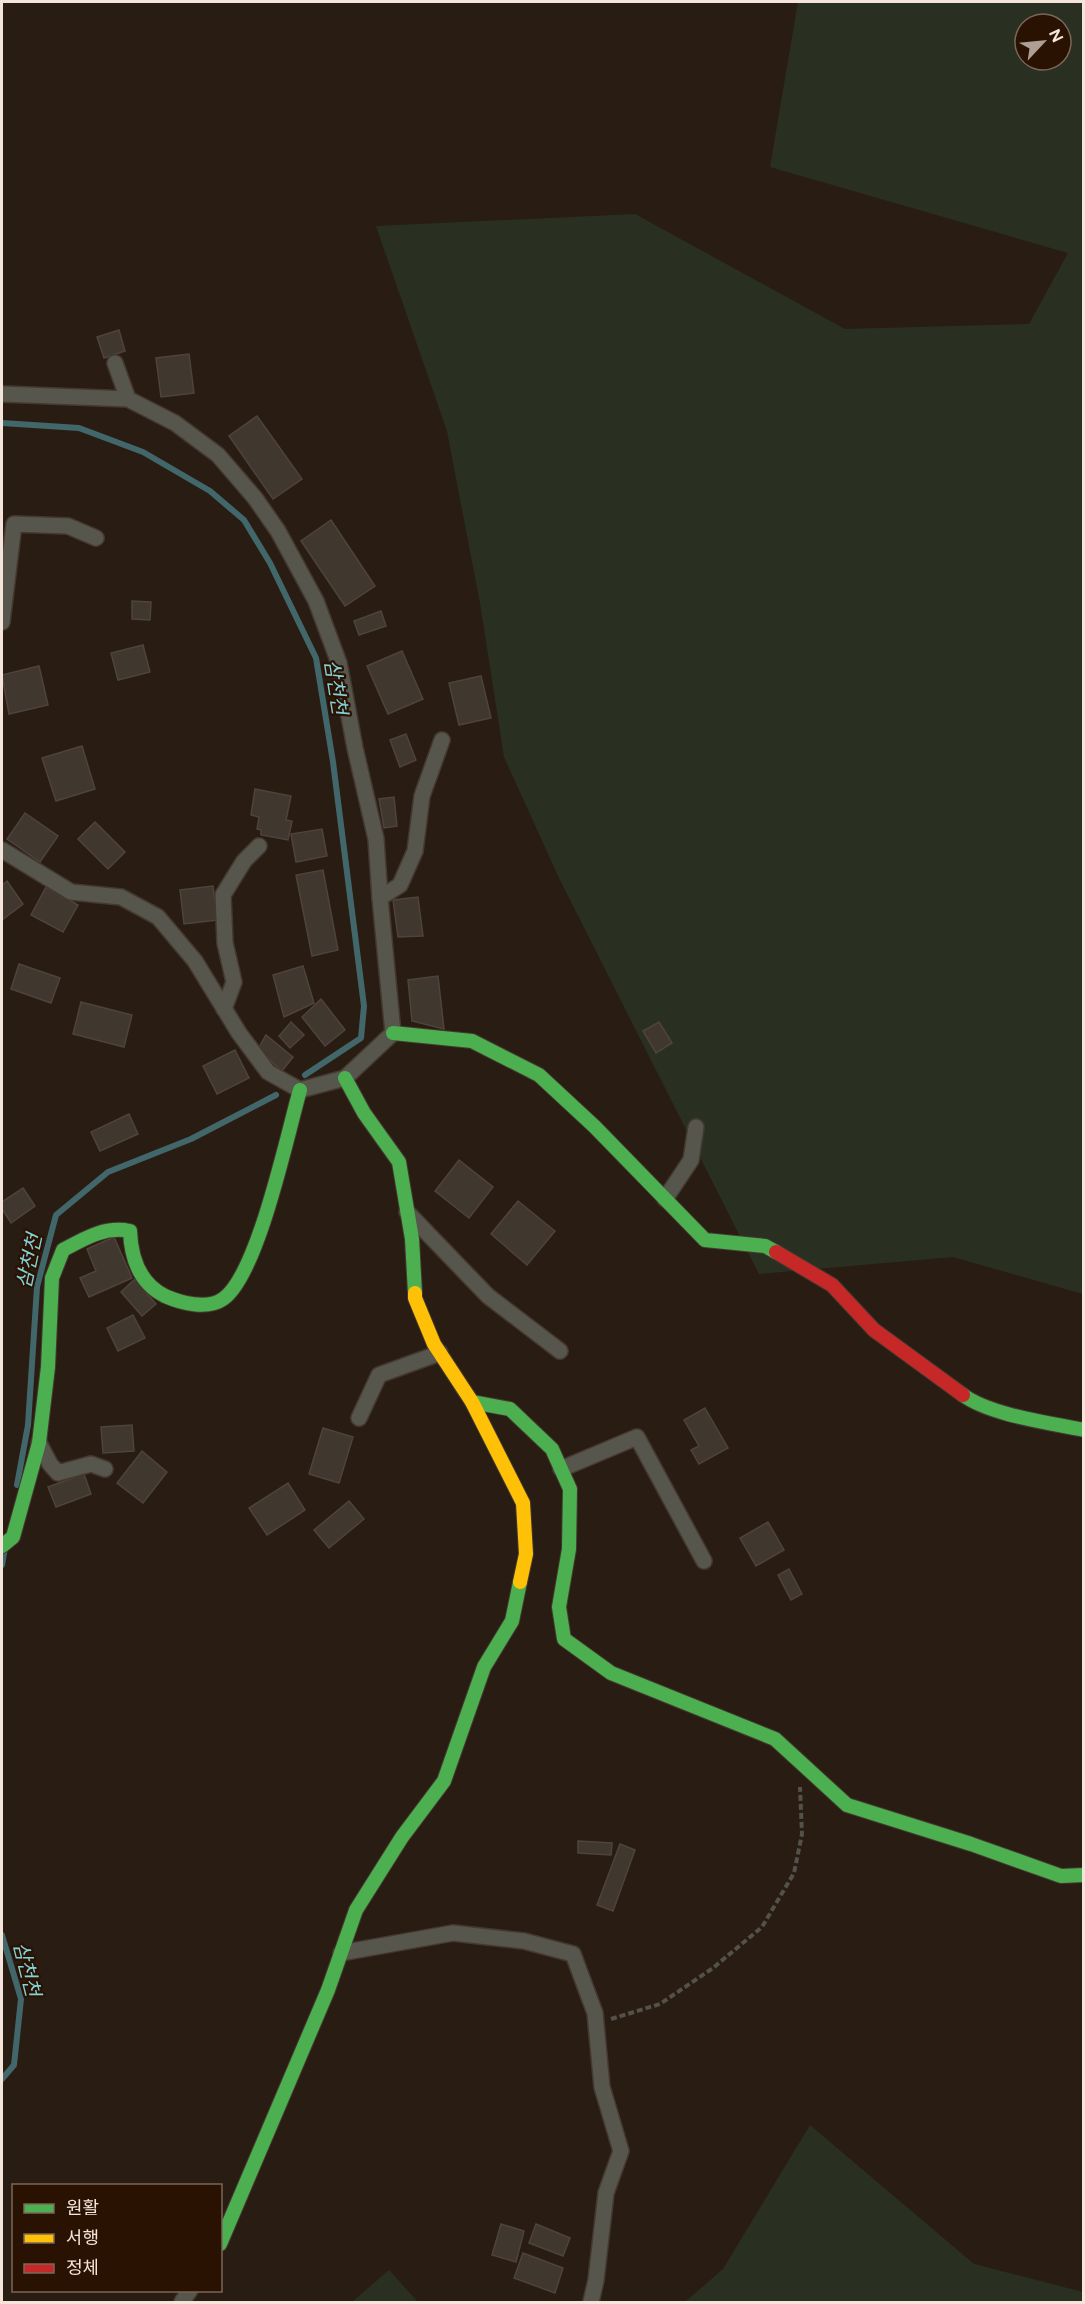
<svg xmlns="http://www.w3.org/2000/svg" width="1085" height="2304" font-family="Figtree,'Noto Sans KR',sans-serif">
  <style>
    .green { fill: #2a3021; fill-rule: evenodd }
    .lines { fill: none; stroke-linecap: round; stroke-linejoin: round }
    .stream { stroke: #42676a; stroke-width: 6 }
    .building { fill: #40372e; stroke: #4f433b; stroke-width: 1.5 }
    .street-casing { stroke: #443930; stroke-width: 18 }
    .fast-casing { stroke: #443930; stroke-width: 16 }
    .slow-casing { stroke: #443930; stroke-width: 16 }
    .jam-casing { stroke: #443930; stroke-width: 16 }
    .path { stroke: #535149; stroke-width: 4; stroke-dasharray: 6 3; stroke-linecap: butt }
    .street { stroke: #56564c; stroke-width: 15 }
    .fast { stroke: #4caf50; stroke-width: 14 }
    .slow { stroke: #ffc107; stroke-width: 14 }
    .jam { stroke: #c62828; stroke-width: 14 }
    .labels { text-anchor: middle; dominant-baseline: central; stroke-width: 4.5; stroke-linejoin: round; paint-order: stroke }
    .water-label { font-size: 20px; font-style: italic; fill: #84d1d9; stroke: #291202 }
  </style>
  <rect width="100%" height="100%" fill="#291c13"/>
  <!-- green -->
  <g class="green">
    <path d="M798,2H1083V1294L953,1257L759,1274L559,878L504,757L480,603L447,431L376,226L635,214L845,329L1029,324L1068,253L770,167ZM1025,24H1061V60H1025Z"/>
    <path d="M810,2125L974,2264L1083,2292V2302H685L723,2269Z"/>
    <path d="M389,2270L418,2302H352Z"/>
  </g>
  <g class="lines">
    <!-- stream -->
    <g class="stream">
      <path d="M2,423L79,428L143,452L210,491L244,520L270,563L316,658L333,762L364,1006L361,1038L305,1075"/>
      <path d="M17,1485L28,1425L37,1287L56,1215L108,1172L191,1139L276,1095"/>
      <path d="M2,1565L5,1548"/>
      <path d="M2,1935L21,1999L14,2065L2,2079"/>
    </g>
  </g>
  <!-- building -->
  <g class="building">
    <path d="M119,330L125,351L104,358L97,337Z"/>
    <path d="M189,354L194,393L161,397L156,358Z"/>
    <path d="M257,416L302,479L273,499L229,436Z"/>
    <path d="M331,520L375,586L345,606L301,541Z"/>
    <path d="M132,601L151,602L150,620L132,619Z"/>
    <path d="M381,611L386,626L359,635L354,621Z"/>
    <path d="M143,645L150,672L118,680L111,653Z"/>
    <path d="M402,651L423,699L388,714L367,666Z"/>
    <path d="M39,666L48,705L9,714L2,675Z"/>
    <path d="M481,676L491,718L459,725L449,683Z"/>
    <path d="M406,734L416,760L400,767L390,740Z"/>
    <path d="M82,746L95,789L56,801L42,758Z"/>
    <path d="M255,789L291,796L286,820L292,821L288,840L261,835V830L257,829L259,817L251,815Z"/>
    <path d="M394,797L397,826L384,828L379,799Z"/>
    <path d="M25,813L58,836L40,862L7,839Z"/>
    <path d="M95,822L125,852L108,869L78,839Z"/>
    <path d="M322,829L327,856L296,862L291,834Z"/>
    <path d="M323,870L338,950L312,956L296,875Z"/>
    <path d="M7,881L23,904L2,920V885Z"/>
    <path d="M213,886L217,920L184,924L180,890Z"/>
    <path d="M46,887L78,905L63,932L31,915Z"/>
    <path d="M418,897L423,936L398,937L393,900Z"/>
    <path d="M19,964L60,978L51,1003L11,989Z"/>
    <path d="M303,966L314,1003L284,1017L273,975Z"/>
    <path d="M438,976L444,1029L412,1021L408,980Z"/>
    <path d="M321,999L345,1030L325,1046L302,1017Z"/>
    <path d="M81,1002L132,1015L124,1047L73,1034Z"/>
    <path d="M291,1022L304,1035L290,1048L279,1036Z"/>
    <path d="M659,1022L672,1043L656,1053L643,1031Z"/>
    <path d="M266,1035L293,1057L282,1071L258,1049Z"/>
    <path d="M235,1050L249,1078L217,1094L203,1066Z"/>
    <path d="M129,1114L138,1134L100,1151L91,1132Z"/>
    <path d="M459,1160L493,1187L469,1218L435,1191Z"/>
    <path d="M23,1188L35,1206L11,1223L2,1209V1202Z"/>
    <path d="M518,1201L555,1231L527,1265L491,1234Z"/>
    <path d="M114,1237L132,1278L89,1297L80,1278L96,1271L87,1249Z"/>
    <path d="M135,1279L156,1304L142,1316L121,1292Z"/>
    <path d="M133,1315L145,1338L118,1351L107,1328Z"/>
    <path d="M705,1408L728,1448L699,1464L691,1450L699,1446L684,1420Z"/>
    <path d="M132,1425L134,1451L103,1453L101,1427Z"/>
    <path d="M323,1428L353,1437L339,1483L309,1474Z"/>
    <path d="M142,1451L167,1472L143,1503L117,1483Z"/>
    <path d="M84,1474L91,1494L56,1507L48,1487Z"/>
    <path d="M288,1483L305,1510L267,1535L249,1508Z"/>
    <path d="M349,1501L364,1519L329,1548L314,1530Z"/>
    <path d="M768,1522L784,1550L756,1566L740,1538Z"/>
    <path d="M789,1569L802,1594L791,1600L778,1575Z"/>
    <path d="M578,1841L612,1843L611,1855L578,1853Z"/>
    <path d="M620,1844L635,1850L613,1911L597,1905Z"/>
    <path d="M501,2224L524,2231L516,2262L492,2255Z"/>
    <path d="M536,2224L570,2238L563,2256L529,2243Z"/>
    <path d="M523,2253L563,2268L555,2293L514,2278Z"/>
  </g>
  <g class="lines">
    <defs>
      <g id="street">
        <path d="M115,363L128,399"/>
        <path d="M2,394L128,399L175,423L218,455L255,498L278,531L316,601L339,663L355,748L376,839L380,898"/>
        <path d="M2,622L14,524L68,526L96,538"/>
        <path d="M2,850L71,892L121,897L158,917L195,961L239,1033L268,1072L300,1090L345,1078L393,1033L380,898L400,885L415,851L422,796L442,740"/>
        <path d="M224,1009L234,982L225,943L223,895L244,861L259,846"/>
        <path d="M665,1199L691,1160L696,1127"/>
        <path d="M407,1212L488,1296L560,1351"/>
        <path d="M359,1418L379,1375L440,1353"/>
        <path d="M39,1443L50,1464L58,1473L91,1464L105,1469"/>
        <path d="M561,1469L637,1437L704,1561"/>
        <path d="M341,1953L453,1933L524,1941L573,1954L595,2013L602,2087L621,2151L606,2193L596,2280L591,2302"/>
        <path d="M182,2302L190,2290"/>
      </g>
      <g id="fast">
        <path d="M393,1033L472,1041L539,1075L595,1127L705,1240L765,1246L776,1252"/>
        <path d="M345,1078L364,1113L399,1162L412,1239L415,1293"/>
        <path d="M963,1395C990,1415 1050,1423 1084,1430"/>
        <path d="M472,1402L510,1409L552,1449L570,1489L569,1549L559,1607L564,1639L611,1673L775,1739L847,1805L971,1844L1061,1876L1084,1875"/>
        <path d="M2,1546L13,1537L39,1443L48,1367L52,1278L63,1250C85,1238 105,1226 130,1231C131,1258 139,1283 165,1296C181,1303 207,1310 223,1299C258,1275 287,1135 300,1090"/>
        <path d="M220,2244L328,1990L356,1910L402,1837L444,1781L484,1667L512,1621L520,1582"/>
      </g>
      <path id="slow" d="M415,1293V1298L434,1344L472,1402L523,1503L526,1554L520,1582"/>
      <path id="jam" d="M776,1252L832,1285L874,1330L963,1395"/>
    </defs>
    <!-- street casing -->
    <use href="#street" class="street-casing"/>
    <!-- fast casing -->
    <use href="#fast" class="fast-casing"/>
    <!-- slow casing -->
    <use href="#slow" class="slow-casing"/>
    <!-- jam casing -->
    <use href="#jam" class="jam-casing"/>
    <!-- path -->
    <path class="path" d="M611,2019L660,2004L713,1968L762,1927L794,1873L802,1834L800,1787"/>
    <!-- street -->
    <use href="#street" class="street"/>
    <!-- fast -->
    <use href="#fast" class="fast"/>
    <!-- slow -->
    <use href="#slow" class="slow"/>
    <!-- jam -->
    <use href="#jam" class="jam"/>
  </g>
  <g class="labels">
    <!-- water labels -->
    <g class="water-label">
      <text transform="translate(336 687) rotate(81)">삼천천</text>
      <text transform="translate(29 1261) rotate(-78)">삼천천</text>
      <text transform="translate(27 1969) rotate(76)">삼천천</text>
    </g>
  </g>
  <!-- border -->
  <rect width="1085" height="2304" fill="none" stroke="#f5e4d9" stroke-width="6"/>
  <!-- legend -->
  <rect x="12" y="2184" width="210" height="108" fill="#291202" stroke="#7b6658" stroke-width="1.5"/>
  <rect x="24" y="2204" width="30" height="9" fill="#4caf50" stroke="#7b6658" stroke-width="1.5"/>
  <text x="66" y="2214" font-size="18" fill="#f5e4d9">원활</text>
  <rect x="24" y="2234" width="30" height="9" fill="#ffc107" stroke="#7b6658" stroke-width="1.5"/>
  <text x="66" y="2244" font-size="18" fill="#f5e4d9">서행</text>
  <rect x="24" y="2264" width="30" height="9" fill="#c62828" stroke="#7b6658" stroke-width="1.5"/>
  <text x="66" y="2274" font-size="18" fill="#f5e4d9">정체</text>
  <!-- north arrow -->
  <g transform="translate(1043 42) rotate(64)"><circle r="28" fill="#291202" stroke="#7b6658" stroke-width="1.5"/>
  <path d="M0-4.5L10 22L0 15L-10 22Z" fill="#ae9e94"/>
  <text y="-9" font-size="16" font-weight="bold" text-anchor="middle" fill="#f5e4d9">N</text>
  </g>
</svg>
